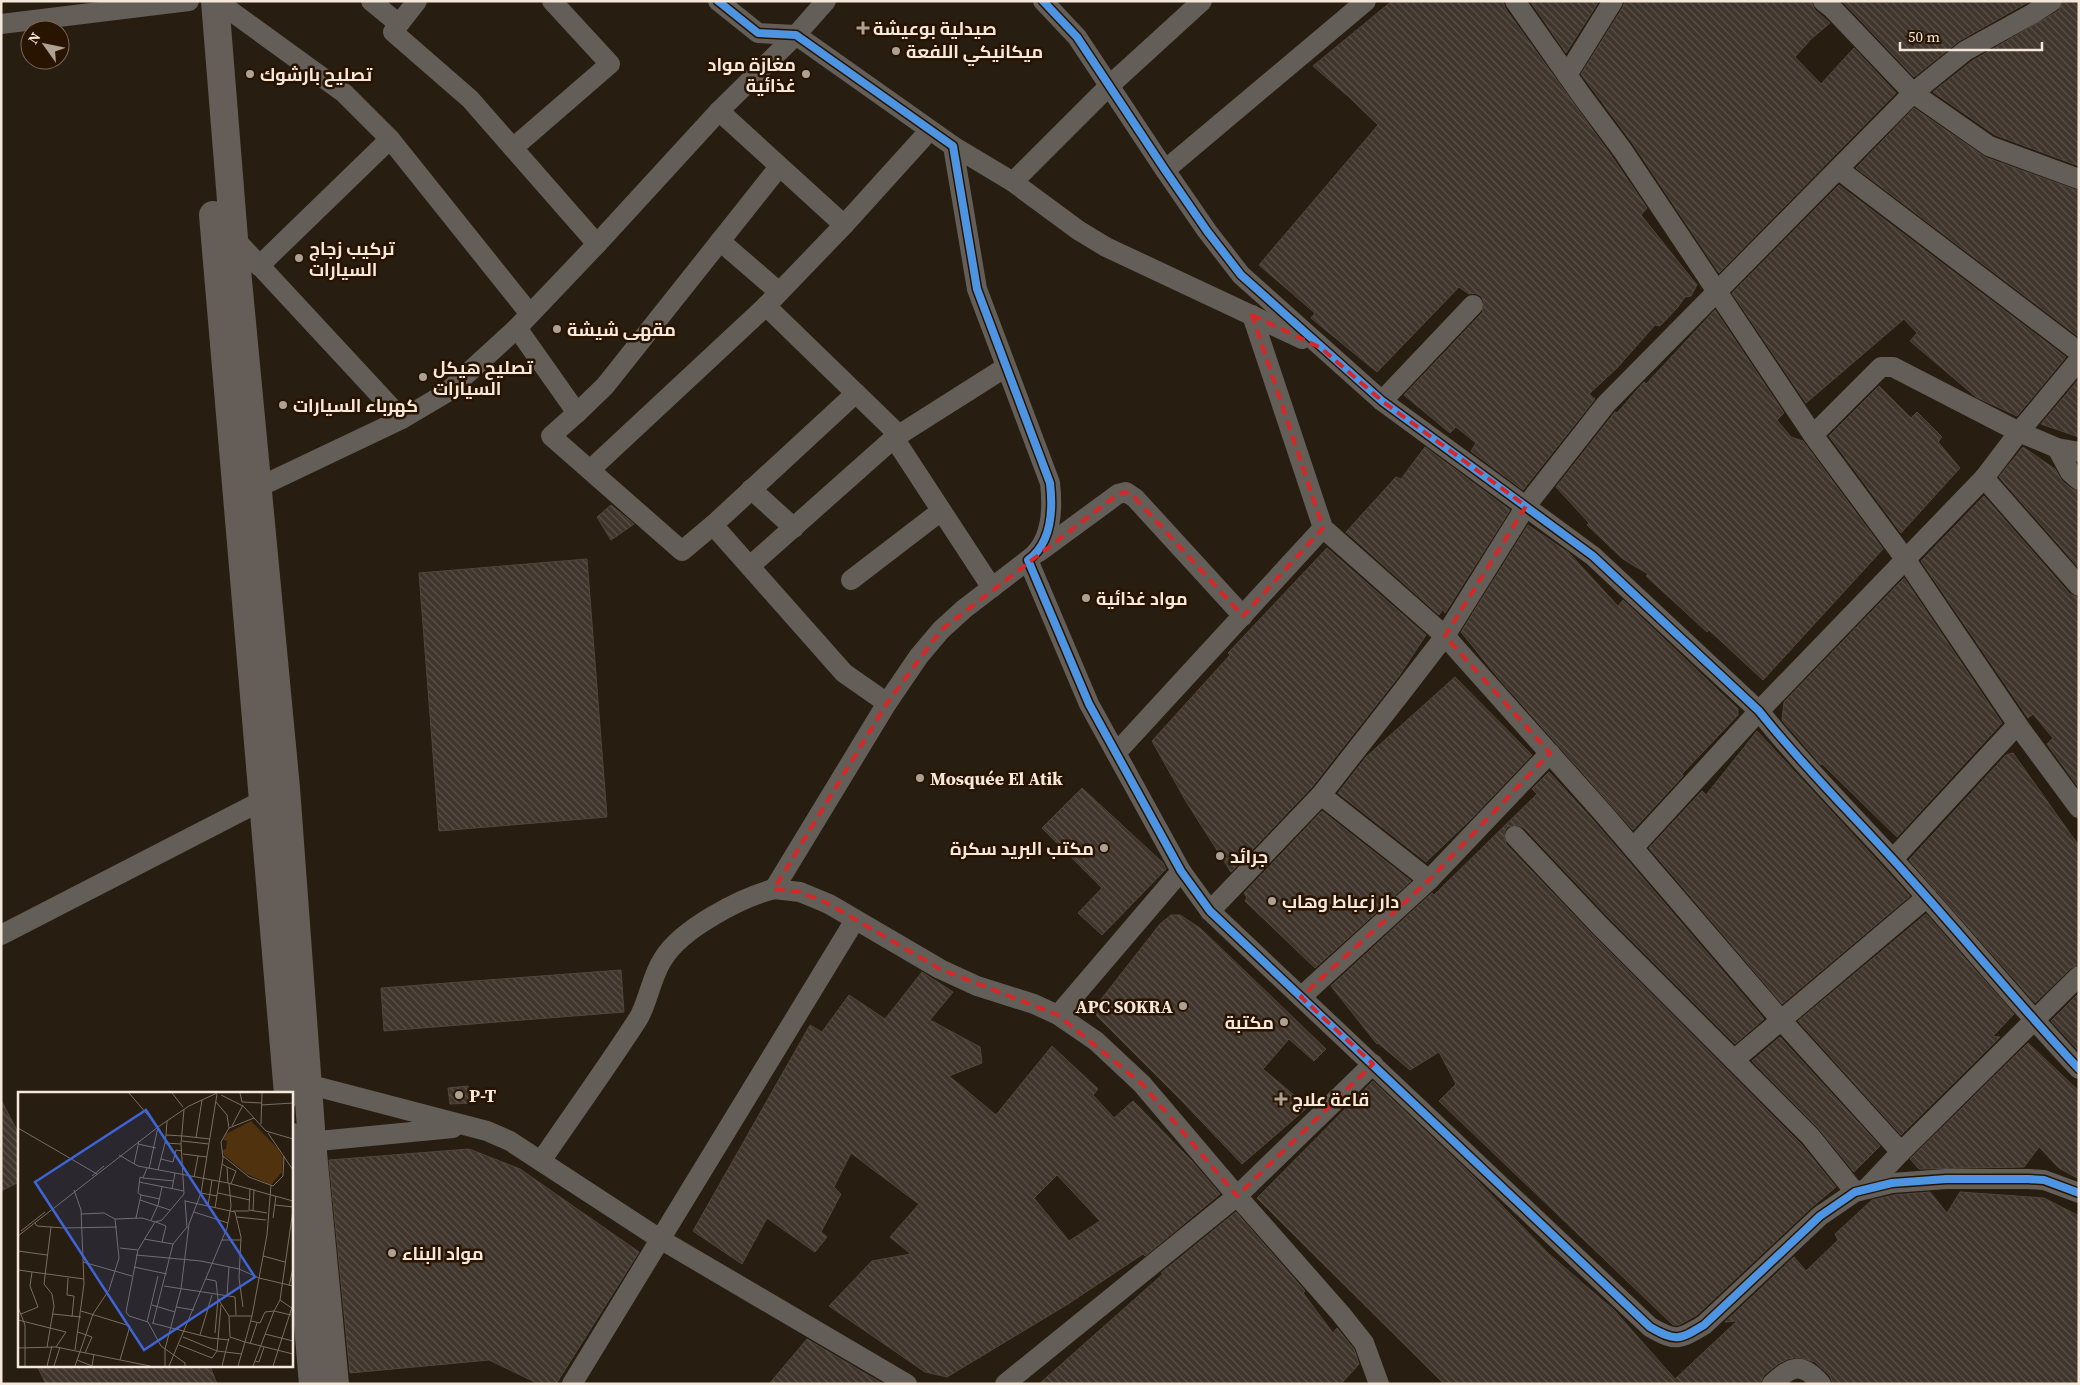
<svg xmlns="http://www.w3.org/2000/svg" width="2080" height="1385" font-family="'Source Serif 4',Cairo,serif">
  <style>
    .building { fill: url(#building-back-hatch); stroke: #50463c; fill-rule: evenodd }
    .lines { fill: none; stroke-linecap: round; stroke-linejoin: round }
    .street { stroke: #635e58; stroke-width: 20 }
    .secondary { stroke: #655e58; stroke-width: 28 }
    .cycleway-casing { stroke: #281400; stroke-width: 11 }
    .cycleway { stroke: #4d94e3; stroke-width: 8 }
    .marked { fill: none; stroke: #d62828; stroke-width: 4; stroke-dasharray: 10 6; stroke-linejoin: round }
    .poi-dot { fill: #ada094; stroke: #281400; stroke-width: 2 }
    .labels { text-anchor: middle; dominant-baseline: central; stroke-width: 5; stroke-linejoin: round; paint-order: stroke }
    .poi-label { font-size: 18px; font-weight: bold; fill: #f5e7da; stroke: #281400; text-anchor: start }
    .inset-road { fill: none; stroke: #7a6e61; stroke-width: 1 }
    .view { fill: #3d65d8; fill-opacity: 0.15; stroke: #3d65d8; stroke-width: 2.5 }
    .inset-edge { fill: none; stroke: #f5e7da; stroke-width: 2.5 }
  </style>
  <defs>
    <pattern id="building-back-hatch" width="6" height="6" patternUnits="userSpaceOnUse" patternTransform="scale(1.25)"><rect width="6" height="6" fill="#3f352c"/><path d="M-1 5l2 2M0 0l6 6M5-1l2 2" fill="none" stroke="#5b524a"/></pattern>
  </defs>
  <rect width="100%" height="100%" fill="#281d11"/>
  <!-- building -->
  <g class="building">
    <path d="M1392,1H1503L1505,8L1613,158L1647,208L1641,215L1697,285L1691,296L1685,297L1678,307L1660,326L1655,325L1617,368L1589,394L1595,399L1523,490L1471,451L1476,443L1456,427L1450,433L1404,395L1482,313L1484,302L1481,296L1475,293L1469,294L1459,287L1377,372L1311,318L1315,313L1259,265L1378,125L1349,97L1313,66Z"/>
    <path d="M1530,1H1599L1566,53Z"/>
    <path d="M1625,1H1811L1815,10L1830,23L1811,39L1795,57L1821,84L1854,48L1896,93L1719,273L1633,144L1581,74L1623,7Z"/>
    <path d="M1842,1H2030L1959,41L1914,77Z"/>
    <path d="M2064,1H2079V166L1995,135L1933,92L1972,61L2058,11Z"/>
    <path d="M1914,108L1985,157L2079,191V337L1856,168Z"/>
    <path d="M1839,185L2066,357L2017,416L1976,397L1910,341L1917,333L1904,319L1806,403L1732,293Z"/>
    <path d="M1715,310L1784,413L1777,420L1791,437L1803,441L1883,549L1763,680L1709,630L1707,632L1646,576L1648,574L1623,559L1587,525L1589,523L1556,487L1615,412L1617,413L1644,382L1646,384Z"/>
    <path d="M2079,379V437L2041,424Z"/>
    <path d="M1879,386L1911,418L1917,412L1942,437L1938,442L1960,468L1901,533L1829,436Z"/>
    <path d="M1425,447L1510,510L1445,613L1443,609L1439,615L1346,532L1396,477L1401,479Z"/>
    <path d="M2023,447L2055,469L2062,481L2072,489L2079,492V568L1999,477Z"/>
    <path d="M1984,496L2070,594L2079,598V788L2047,744L2053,738L2033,714L2028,718L1921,561Z"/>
    <path d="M611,505L634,524L611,540L597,517Z"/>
    <path d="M1528,525L1569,553L1618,606L1623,600L1738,709V715L1682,774L1683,776L1633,830L1500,680L1461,632Z"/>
    <path d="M1327,548L1426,635L1399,676L1312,787L1231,872L1187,803L1152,741L1230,655L1228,653Z"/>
    <path d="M587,559L607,817L439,831L419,573Z"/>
    <path d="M1904,578L2002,723L1897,837L1822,764L1821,765L1782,720L1784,702Z"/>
    <path d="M1455,677L1532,755L1471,819L1426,862L1338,793L1366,757Z"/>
    <path d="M1757,731L1910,896L1782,1004L1649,848L1702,791L1706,795Z"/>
    <path d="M2013,753L2079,846V964L2071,968L2035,1003L1909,860L2006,755Z"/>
    <path d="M1549,772L1594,821L1764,1019L1735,1044L1608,917L1524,828L1518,825L1507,827L1504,833L1506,844L1591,933L1801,1144L1836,1187L1812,1207L1697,1315L1679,1325H1673L1439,1101L1456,1084L1439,1052L1410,1070L1378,1043L1377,1044L1331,986L1432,893L1434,895L1537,794L1532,789Z"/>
    <path d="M1082,788L1163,863L1166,869L1102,935L1078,913L1102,888L1042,828Z"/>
    <path d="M1322,811L1411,881L1315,968L1245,901L1247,898L1244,893Z"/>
    <path d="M1926,914L2014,1014L1993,1036L2000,1037L1901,1135L1798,1021Z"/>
    <path d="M1171,915H1180L1200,928L1326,1049L1314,1061L1289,1039L1263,1069L1308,1107L1242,1164L1179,1098L1092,1011L1160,924Z"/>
    <path d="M621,970L624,1012L384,1031L381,988Z"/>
    <path d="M922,972L953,992L930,1020L980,1047L982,1063L949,1076L996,1115L1052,1046L1098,1089L1093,1095L1114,1118L1133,1101L1191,1160L1220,1194L1145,1256L1143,1254L1068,1304L947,1377L925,1372L829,1306L872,1261L911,1254L890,1237L919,1204L851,1153L834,1187L841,1194L821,1232L827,1237L815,1252L767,1218L742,1264L693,1231L810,1025L822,1032L849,995L885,1019ZM1057,1175L1100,1221L1069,1241L1034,1198Z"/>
    <path d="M2079,993V1051L2051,1021Z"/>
    <path d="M1780,1037L1880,1146L1854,1172L1818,1128L1752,1061Z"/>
    <path d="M2028,1043L2079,1091V1179L2059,1168L2039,1147L2024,1167L1919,1169L1910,1159Z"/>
    <path d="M1373,1081L1473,1176L1549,1254L1614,1310L1675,1379L1737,1321L1725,1322L1794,1257L1806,1271L1838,1240L1835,1234L1872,1200L1894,1195L1930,1192L1947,1213L1960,1192L2044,1198L2079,1216V1384H1833L1830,1376L1815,1362L1798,1357L1788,1359L1778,1364L1764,1375L1760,1384H1444L1257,1198Z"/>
    <path d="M468,1086L470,1103L450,1104L448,1088Z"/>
    <path d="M1,1100L19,1134V1182L1,1191Z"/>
    <path d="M469,1149L520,1169L639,1252L556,1384H539L489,1360L350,1373L329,1160Z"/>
    <path d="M1236,1212L1305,1291L1303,1293L1333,1333L1337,1328L1354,1349L1359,1364L1341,1384H1039L1163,1274L1161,1273Z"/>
    <path d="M807,1339L883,1384H769Z"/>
    <path d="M37,1366H210L217,1384H46Z"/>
  </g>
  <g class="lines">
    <!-- street -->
    <g class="street">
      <path d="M217,1L344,93L390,139L530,314"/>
      <path d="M371,1L399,24L417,1"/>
      <path d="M718,1L758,33L796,35L953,146L977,289L1050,483C1053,509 1052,543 1028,560L1089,704L1181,871L1210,911L1650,1327C1676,1342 1679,1340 1704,1325L1820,1216L1855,1192L1892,1183L1946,1179H2028L2044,1180L2079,1193"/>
      <path d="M1043,1L1077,37L1165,170L1207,231L1241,275L1382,401L1593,556L1759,711C1805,769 1858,820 1907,875C1965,939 2020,1006 2079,1069"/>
      <path d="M1515,1L1582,96L1623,151L1813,435L1906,560L2022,731L2079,808"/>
      <path d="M1823,1L1832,8L1913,93L1989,146L2079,179"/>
      <path d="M1,24L189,1"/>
      <path d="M399,24L393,32L470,99L597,244"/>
      <path d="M1567,75L1613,1"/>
      <path d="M719,111L844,225"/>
      <path d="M953,146L1013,182L1078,230L1106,247L1302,339"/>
      <path d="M513,148L610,64L552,1"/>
      <path d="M1838,169L2079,352"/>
      <path d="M1165,170L1366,1"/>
      <path d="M1013,182L1109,86L1202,1"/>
      <path d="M234,238L402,419"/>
      <path d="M720,241L779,292"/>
      <path d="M259,266L390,139"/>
      <path d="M766,306L899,435"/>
      <path d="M1252,315L1323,528L1445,636L1603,813L1781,1020L1901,1152"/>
      <path d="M517,328L577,413L551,436L682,551L713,525L844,673L887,703"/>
      <path d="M1382,401L1473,305"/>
      <path d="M577,413L605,386L779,167"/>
      <path d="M1813,435L1881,367H1893L2019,432L2057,448L2079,452"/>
      <path d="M894,438L992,588"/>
      <path d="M2057,448L2070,472L2079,480"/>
      <path d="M590,470L766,306L844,225L929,131"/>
      <path d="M1984,478L2079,586"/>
      <path d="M751,489L794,528"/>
      <path d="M245,490L257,488L402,419L446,393L517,328L597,244L719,111L796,35L826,1"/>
      <path d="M713,525L856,393"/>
      <path d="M1039,552L1118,494L1126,492L1135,498L1243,616"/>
      <path d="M1028,560L964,609L941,630L919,656L887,703L774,889L800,892L829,904L940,969L977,986L1034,1004L1058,1015L1096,1041L1142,1084L1237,1196L1341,1314L1364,1343L1379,1384"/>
      <path d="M750,566L894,438L1006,367"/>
      <path d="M851,580L941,511"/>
      <path d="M1116,753L1323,528"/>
      <path d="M1321,795L1429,880"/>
      <path d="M1515,836L1599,925L1810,1136L1855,1192"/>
      <path d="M1633,848L1759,711L1984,478L2019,432L2079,360"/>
      <path d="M1893,859L2017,725"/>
      <path d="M1210,911L1321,795L1401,693L1445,636L1526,506L1606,404L1913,93L1965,51L2032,14L2052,1"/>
      <path d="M1,935L273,795"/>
      <path d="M1301,997L1429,880L1550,753"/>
      <path d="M1058,1015L1181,871"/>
      <path d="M1734,1060L1927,897"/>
      <path d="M297,1085L307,1084L487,1131L510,1141L660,1239L907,1384"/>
      <path d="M298,1143L453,1128"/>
      <path d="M541,1161C573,1114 607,1067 638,1019C648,1003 651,977 663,959C681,929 740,898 774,889"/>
      <path d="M1866,1189L1901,1152L2079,976"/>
      <path d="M572,1384L855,920"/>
      <path d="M1005,1384L1237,1196L1373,1064"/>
      <path d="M1772,1384C1792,1366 1801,1361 1821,1384"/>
    </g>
    <!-- secondary -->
    <g class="secondary">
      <path d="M215,1L234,238L286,788L312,1142L335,1384"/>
      <path d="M213,215L288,1094"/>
      <path d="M292,1137L313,1384"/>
    </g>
    <defs>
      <g id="cycleway">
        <path d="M718,1L758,33L796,35L953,146L977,289L1050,483C1053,509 1052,543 1028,560L1089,704L1181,871L1210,911L1650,1327C1676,1342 1679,1340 1704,1325L1820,1216L1855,1192L1892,1183L1946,1179H2028L2044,1180L2079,1193"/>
        <path d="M1043,1L1077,37L1165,170L1207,231L1241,275L1382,401L1593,556L1759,711C1805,769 1858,820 1907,875C1965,939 2020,1006 2079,1069"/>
      </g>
    </defs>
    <!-- cycleway casing -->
    <use href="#cycleway" class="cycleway-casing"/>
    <!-- cycleway -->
    <use href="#cycleway" class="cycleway"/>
  </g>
  <!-- marked area -->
  <path class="marked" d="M1252,315L1321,348L1382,401L1526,506L1445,636L1550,753L1429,880L1301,997L1373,1064L1237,1196L1142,1084L1058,1015L940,969L829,904L800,892L774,889L887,703L941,630L1118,494L1126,492L1135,498L1243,616L1323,528Z"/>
  <!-- markers -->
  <g class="poi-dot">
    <path d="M860.5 20.5h5v5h5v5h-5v5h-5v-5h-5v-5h5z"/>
    <circle cx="896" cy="51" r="5"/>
    <circle cx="250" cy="74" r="5"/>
    <circle cx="806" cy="74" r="5"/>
    <circle cx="299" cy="258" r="5"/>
    <circle cx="557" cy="329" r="5"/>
    <circle cx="423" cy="377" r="5"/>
    <circle cx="283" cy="405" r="5"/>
    <circle cx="1086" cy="598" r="5"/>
    <circle cx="920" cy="778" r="5"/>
    <circle cx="1104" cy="848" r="5"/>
    <circle cx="1220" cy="856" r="5"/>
    <circle cx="1272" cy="901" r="5"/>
    <circle cx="1183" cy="1006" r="5"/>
    <circle cx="1284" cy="1022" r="5"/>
    <circle cx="459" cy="1095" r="5"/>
    <path d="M1278.5 1091.5h5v5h5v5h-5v5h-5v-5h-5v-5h5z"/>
    <circle cx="392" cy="1253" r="5"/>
  </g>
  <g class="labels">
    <!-- poi labels -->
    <g class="poi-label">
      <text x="873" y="28">صيدلية بوعيشة</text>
      <text x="906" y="51">ميكانيكي اللفعة</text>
      <text x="796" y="64" text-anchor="end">مغازة مواد<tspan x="796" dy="21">غذائية</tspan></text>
      <text x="260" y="74">تصليح بارشوك</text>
      <text x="309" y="248">تركيب زجاج<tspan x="309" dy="21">السيارات</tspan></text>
      <text x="567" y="329">مقهى شيشة</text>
      <text x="433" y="367">تصليح هيكل<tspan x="433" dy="21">السيارات</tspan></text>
      <text x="293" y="405">كهرباء السيارات</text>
      <text x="1096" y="598">مواد غذائية</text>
      <text x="930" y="778">Mosquée El Atik</text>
      <text x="1094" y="848" text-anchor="end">مكتب البريد سكرة</text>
      <text x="1230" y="856">جرائد</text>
      <text x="1282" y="901">دار زعباط وهاب</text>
      <text x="1173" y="1006" text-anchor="end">APC SOKRA</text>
      <text x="1274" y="1022" text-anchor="end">مكتبة</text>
      <text x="469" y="1095">P-T</text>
      <text x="1292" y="1099">قاعة علاج</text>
      <text x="402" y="1253">مواد البناء</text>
    </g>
  </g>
  <!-- overview -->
  <g transform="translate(18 1092)">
    <rect width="275" height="275" fill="#281d11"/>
    <path d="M233,29L260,57L265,66L264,80L253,93L229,82L206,63L204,58L208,57L209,49L205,48L208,42Z" fill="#50320f"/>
    <path class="inset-road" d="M111,1L140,35L131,77M154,1L165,15M222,1L224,10L244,11M203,3L225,14L248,39L275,47M243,13L275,11M166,17L163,52L166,102L144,128L137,130L120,158L108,220L111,224L130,230L143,254L167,271V274M149,29L148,43L165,44M243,32L244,1M214,34L225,13M0,36L79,82M211,36L236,26M250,41L275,78M148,43L147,51L163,52M165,44L192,47M178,46L184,8M164,49L191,52M120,52L138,56M165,62L189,65M101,63L120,74L210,91L275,109M205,64L231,85L255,94L265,84L266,64M143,67L155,70L158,58L164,59M116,72L121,49M204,72L209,75L210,91M209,75L218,79L213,92M140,78L147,51M74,84L86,74M176,85L180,64M125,86L156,89M121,90L166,99M232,96L231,118L249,121M154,97L157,81M56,98L63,118L66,192L57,258M183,101L199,104M200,101L232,108M123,103L142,107M122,108L152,118M167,108L169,136M167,109L217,120L223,145L221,186L225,215M140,113L144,95M257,113L275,115M190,114L194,88M197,116L205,66L203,50L211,36L209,23L198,10M275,118L262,208L275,217M215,119H231M235,119L236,97M176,120L210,131M63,122L86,121L97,127M219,125L248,128M118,126L123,103L120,101L122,85L125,86L129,76M255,126L258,104M133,128L140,113M138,130L148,134L144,150M17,131L19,134L46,136L99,135M3,139L27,120M0,144L140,35L171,14L199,1M126,147L155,152M204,148H223M102,156L120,158M0,159L29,163M118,163L183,169L221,177L241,186L275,194M245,164L267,170M65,170L114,184M116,175L149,182M0,178L66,187M50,186L49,203L56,204L54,225M188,187L198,189L200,207L211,224M146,194L217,205L218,223M271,194L275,176M209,204L211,175M262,208L256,219L273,223M134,213L157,220M0,215L7,233V274M158,215L176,218M63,219L112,234L102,268M3,222L20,215L12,194L14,180M35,222L63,225M211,224H234L227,250L212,245ZM234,224L249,143L253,93M0,228L48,240L38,255M233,229L242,231L247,220L256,219L235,274M129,230L140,184M134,231L193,246L211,248M135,231L155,152L169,135M60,240L74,245L67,261M197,241L200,207M247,242L275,249M182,243L194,203M165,245L199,259L203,213M232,252L239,231M161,253L194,266L199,259L224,262M29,255L36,214L34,202L26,192L33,135M0,256L38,255L132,274M59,268L74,274L76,262M237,269L241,270L246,255M29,274L34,254M36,274L42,255M57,274L75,222L91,198L101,166L97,127L124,126L137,130M147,274V257L163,197L171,132L183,101L199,2M151,274L209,136L213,114L211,91M204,274L211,246M220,274L227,250L275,262M255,274L275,212"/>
    <path class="view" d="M128,18L237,185L126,258L17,90Z"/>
    <rect width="275" height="275" class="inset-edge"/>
  </g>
  <!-- border -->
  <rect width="2080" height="1385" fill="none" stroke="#f5e7da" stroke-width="5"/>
  <!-- north arrow -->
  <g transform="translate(45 45) rotate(303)"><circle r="24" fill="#281400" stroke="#7a6857"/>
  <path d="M0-4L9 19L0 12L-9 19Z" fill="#ada094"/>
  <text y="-8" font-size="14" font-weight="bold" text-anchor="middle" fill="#f5e7da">N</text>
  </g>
  <!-- scale -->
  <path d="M1900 42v8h142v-8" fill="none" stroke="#f5e7da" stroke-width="2.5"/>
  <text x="1908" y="42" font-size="15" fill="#f5e7da" stroke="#281400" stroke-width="4" paint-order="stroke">50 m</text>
</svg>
